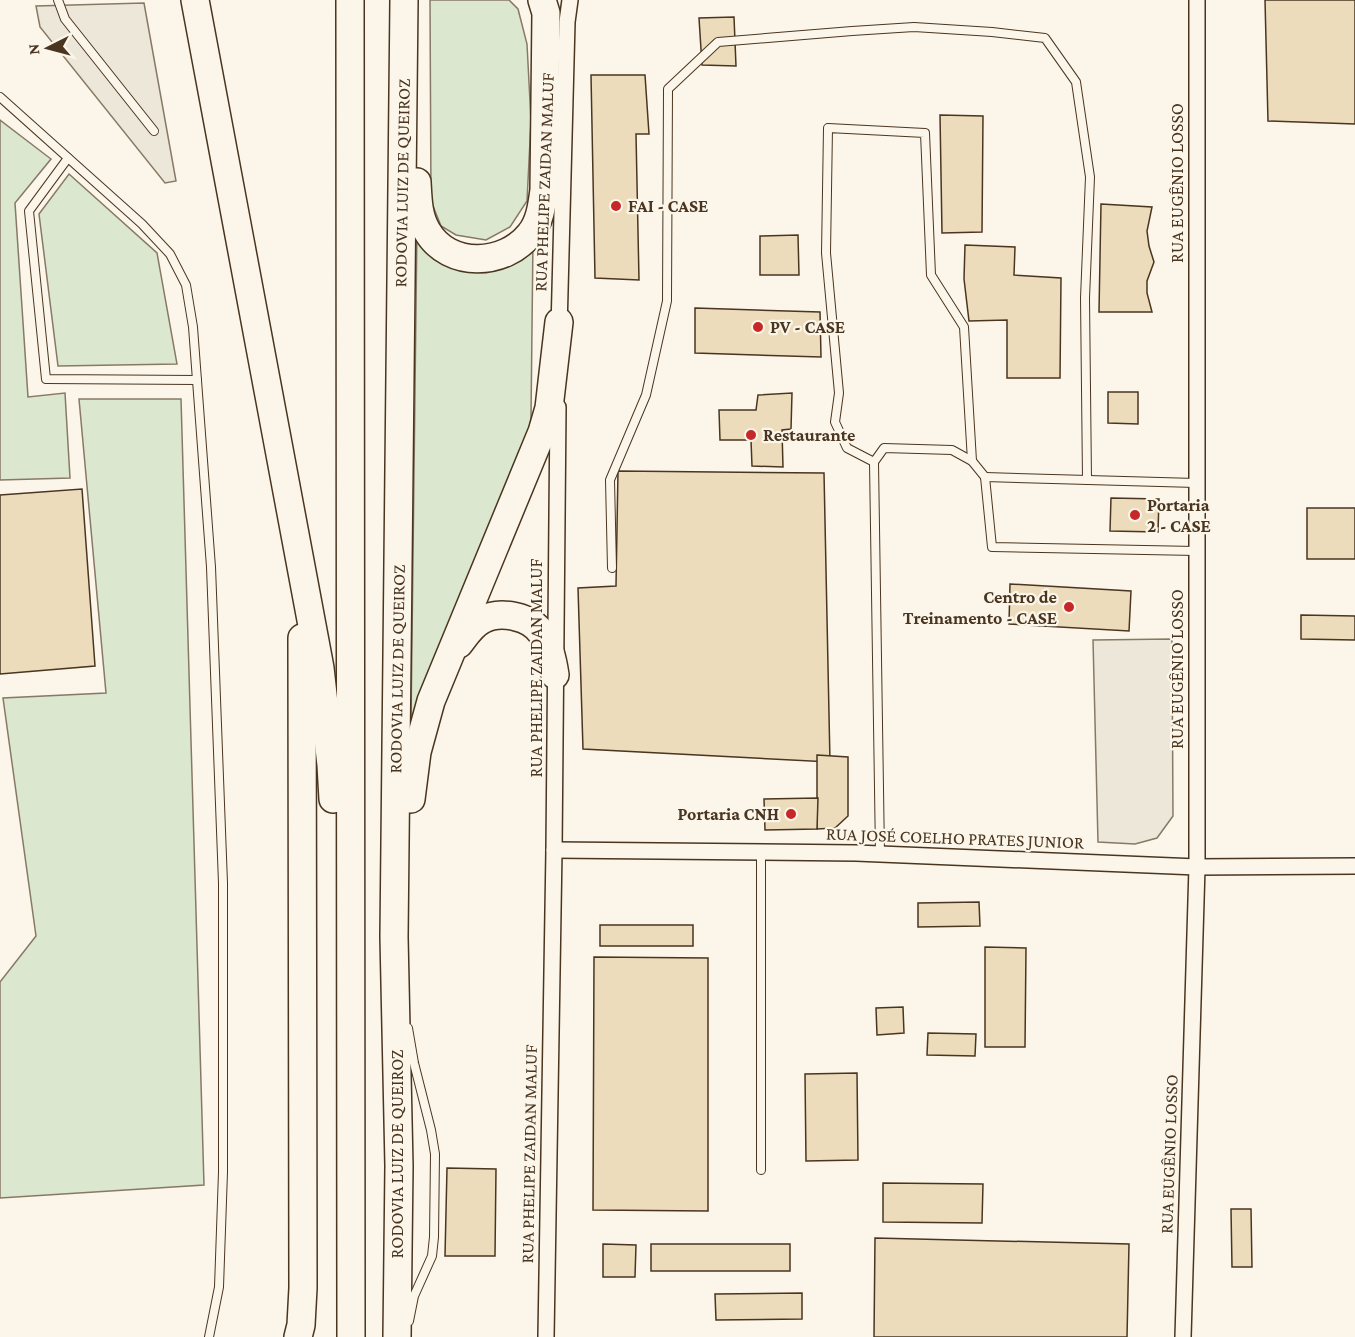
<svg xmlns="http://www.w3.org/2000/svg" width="1355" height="1337" font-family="'Crimson Pro',serif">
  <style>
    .green { fill: #dce7d0; stroke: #887966; stroke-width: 1.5 }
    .parking { fill: #ede7d9; stroke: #887966; stroke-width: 1.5 }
    .building { fill: #ecdcbc; stroke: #4a3520; stroke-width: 1.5 }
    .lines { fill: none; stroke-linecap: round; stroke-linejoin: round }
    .lane-casing { stroke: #4a3520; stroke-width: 10 }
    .street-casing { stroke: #4a3520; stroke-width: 18 }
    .highway-casing { stroke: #4a3520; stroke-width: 30 }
    .lane { stroke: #fbf6e9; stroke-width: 8 }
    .street { stroke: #fbf6e9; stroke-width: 15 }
    .highway { stroke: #fbf6e9; stroke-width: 27 }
    .poi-dot { fill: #c62828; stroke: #fbf6e9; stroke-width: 2 }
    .labels { text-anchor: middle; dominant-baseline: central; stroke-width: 4.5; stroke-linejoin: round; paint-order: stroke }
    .street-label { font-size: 18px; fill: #4a3520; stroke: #fbf6e9 }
    .poi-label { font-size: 18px; font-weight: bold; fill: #4a3520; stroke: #fbf6e9; text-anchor: start }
  </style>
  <rect width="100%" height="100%" fill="#fbf6e9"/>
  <!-- green -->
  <g class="green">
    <path d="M430,0H509L518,9L527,44L531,121L527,201L510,227L486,240L456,235L441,226L431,201Z"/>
    <path d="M0,120L51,159L15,203L28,397L65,393L70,478L0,480Z"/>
    <path d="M69,174L157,253L177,364L58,366L39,214Z"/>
    <path d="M417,225L453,260L533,239L531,418L528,437L413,725L411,723Z"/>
    <path d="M79,399H181L204,1185L0,1198V982L36,936L3,698L106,693Z"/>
  </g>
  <!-- parking -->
  <g class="parking">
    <path d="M144,3L176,181L165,183L40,27L36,6Z"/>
    <path d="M1172,639L1173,816L1157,838L1135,844L1098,842L1093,640Z"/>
  </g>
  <!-- building -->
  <g class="building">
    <path d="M1265,0H1355V124L1268,121Z"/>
    <path d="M734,17L736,66L702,65L699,18Z"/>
    <path d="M591,75H645L649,134H636L639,280L595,278Z"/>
    <path d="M940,115L983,116L982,232L942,233Z"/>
    <path d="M1101,204L1152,207L1147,231L1149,246L1154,262L1147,281V293L1152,312H1099Z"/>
    <path d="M798,235L799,275H760V236Z"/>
    <path d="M965,245L1015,247L1014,275L1061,278L1060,378H1007V320L969,321L964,279Z"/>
    <path d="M695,308L820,312L821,357L695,353Z"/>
    <path d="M1108,392H1138V424L1108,423Z"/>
    <path d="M792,393L791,429L782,430L783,467L752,466L751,440H720L719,410H756L758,395Z"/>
    <path d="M618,471L824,473L830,762L583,749L578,588L616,586Z"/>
    <path d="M82,489L95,666L0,674V495Z"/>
    <path d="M1111,498L1159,499L1158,532L1110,531Z"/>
    <rect x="1307" y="508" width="48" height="51"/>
    <path d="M1010,584L1131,591L1129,631L1009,624Z"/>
    <path d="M1301,615L1355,616V640L1301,639Z"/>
    <path d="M817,755L848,757V816L835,828L817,829Z"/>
    <path d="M818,798L817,829L765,830L764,799Z"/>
    <path d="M979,902L980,926L918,927V903Z"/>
    <rect x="600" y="925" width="93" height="21"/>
    <path d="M985,947L1026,948L1025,1047H985Z"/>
    <path d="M594,957L708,958V1211L593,1210Z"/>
    <path d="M903,1007L904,1033L877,1035L876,1008Z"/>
    <path d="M928,1033L976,1034L975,1056L927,1055Z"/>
    <path d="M857,1073L858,1160L806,1161L805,1074Z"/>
    <path d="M447,1168L496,1169L495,1256H445Z"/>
    <path d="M883,1183L983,1184L982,1223L883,1222Z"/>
    <path d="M1231,1209H1251L1252,1267H1232Z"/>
    <path d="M875,1238L1129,1244L1127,1337H874Z"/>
    <path d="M603,1244L636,1245L635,1277H603Z"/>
    <rect x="651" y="1244" width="139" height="27"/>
    <path d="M802,1293V1319L716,1320L715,1294Z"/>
  </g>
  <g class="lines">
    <defs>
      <g id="lane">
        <path d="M58,0L65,19L154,131"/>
        <path d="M0,97L142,224L170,254L186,285L193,327L211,567L223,883V1172L219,1287L209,1337"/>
        <path d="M68,158L29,211L46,379L197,380"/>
        <path d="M874,462L847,448L835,422L839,393L826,253L828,128L925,133L931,275L964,327L972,461L985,477"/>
        <path d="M1196,551L992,547L985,477L1196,483"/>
        <path d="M612,568L610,480L646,395L667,301L668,89L718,42L852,31L914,27L992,32L1045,38L1076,82L1090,177L1085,298L1087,480"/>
        <path d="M761,851V1170"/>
        <path d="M880,854L874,462L884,448L952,450L972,461"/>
        <path d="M408,1028L414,1063L431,1130L435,1154L434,1237L432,1256L414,1296L409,1321"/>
      </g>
      <g id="street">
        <path d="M559,329L567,22L570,0"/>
        <path d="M554,850L856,853L1197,867L1355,866"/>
        <path d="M546,1337L554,850L558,407"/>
        <path d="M1183,1337L1197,867V0"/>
      </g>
      <g id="highway">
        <path d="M195,0L320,668L331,765L333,799"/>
        <path d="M350,0L351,1337"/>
        <path d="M417,182C418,199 418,216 427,231C449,269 505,266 530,234C540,222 542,205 544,190L546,13L542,0"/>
        <path d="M459,644C466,635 472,625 482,620C500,610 531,616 542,634C550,646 553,661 555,675"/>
        <path d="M411,799L417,752L431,701L542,432L549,408L559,322"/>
        <path d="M298,1337L301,1325L303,1288L302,638"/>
        <path d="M397,1337L399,1166L394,937L404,0"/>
      </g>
    </defs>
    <!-- lane casing -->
    <use href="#lane" class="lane-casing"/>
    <!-- street casing -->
    <use href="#street" class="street-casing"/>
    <!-- highway casing -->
    <use href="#highway" class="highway-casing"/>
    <!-- lane -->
    <use href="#lane" class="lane"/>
    <!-- street -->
    <use href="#street" class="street"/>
    <!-- highway -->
    <use href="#highway" class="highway"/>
  </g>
  <!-- markers -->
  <g class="poi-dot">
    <circle cx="616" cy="206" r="6"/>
    <circle cx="758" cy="327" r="6"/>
    <circle cx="751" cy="435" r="6"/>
    <circle cx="1135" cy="515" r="6"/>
    <circle cx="1069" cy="607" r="6"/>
    <circle cx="791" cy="814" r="6"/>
  </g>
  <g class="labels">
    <!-- street labels -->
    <g class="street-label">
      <text transform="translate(544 182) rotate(-88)">RUA PHELIPE ZAIDAN MALUF</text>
      <text transform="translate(402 183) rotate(-89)">RODOVIA LUIZ DE QUEIROZ</text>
      <text transform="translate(1177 183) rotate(-90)">RUA EUGÊNIO LOSSO</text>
      <text transform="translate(536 668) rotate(-90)">RUA PHELIPE ZAIDAN MALUF</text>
      <text transform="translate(397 669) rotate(-89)">RODOVIA LUIZ DE QUEIROZ</text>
      <text transform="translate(1177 669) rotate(-90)">RUA EUGÊNIO LOSSO</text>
      <text transform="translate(955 838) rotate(2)">RUA JOSÉ COELHO PRATES JUNIOR</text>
      <text transform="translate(397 1154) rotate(-90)">RODOVIA LUIZ DE QUEIROZ</text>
      <text transform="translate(529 1154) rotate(-89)">RUA PHELIPE ZAIDAN MALUF</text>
      <text transform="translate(1169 1154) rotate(-88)">RUA EUGÊNIO LOSSO</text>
    </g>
    <!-- poi labels -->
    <g class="poi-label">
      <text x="628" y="206">FAI - CASE</text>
      <text x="770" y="327">PV - CASE</text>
      <text x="763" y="435">Restaurante</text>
      <text x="1147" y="505">Portaria<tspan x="1147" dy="21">2 - CASE</tspan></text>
      <text x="1057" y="597" text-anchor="end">Centro de<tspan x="1057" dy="21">Treinamento - CASE</tspan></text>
      <text x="779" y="814" text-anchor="end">Portaria CNH</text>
    </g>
  </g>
  <!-- north arrow -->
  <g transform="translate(48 48) rotate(264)" stroke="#fbf6e9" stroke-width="4.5" paint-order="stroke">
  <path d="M0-4.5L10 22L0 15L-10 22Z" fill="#4a3520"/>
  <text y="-9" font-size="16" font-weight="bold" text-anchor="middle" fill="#4a3520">N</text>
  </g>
</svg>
